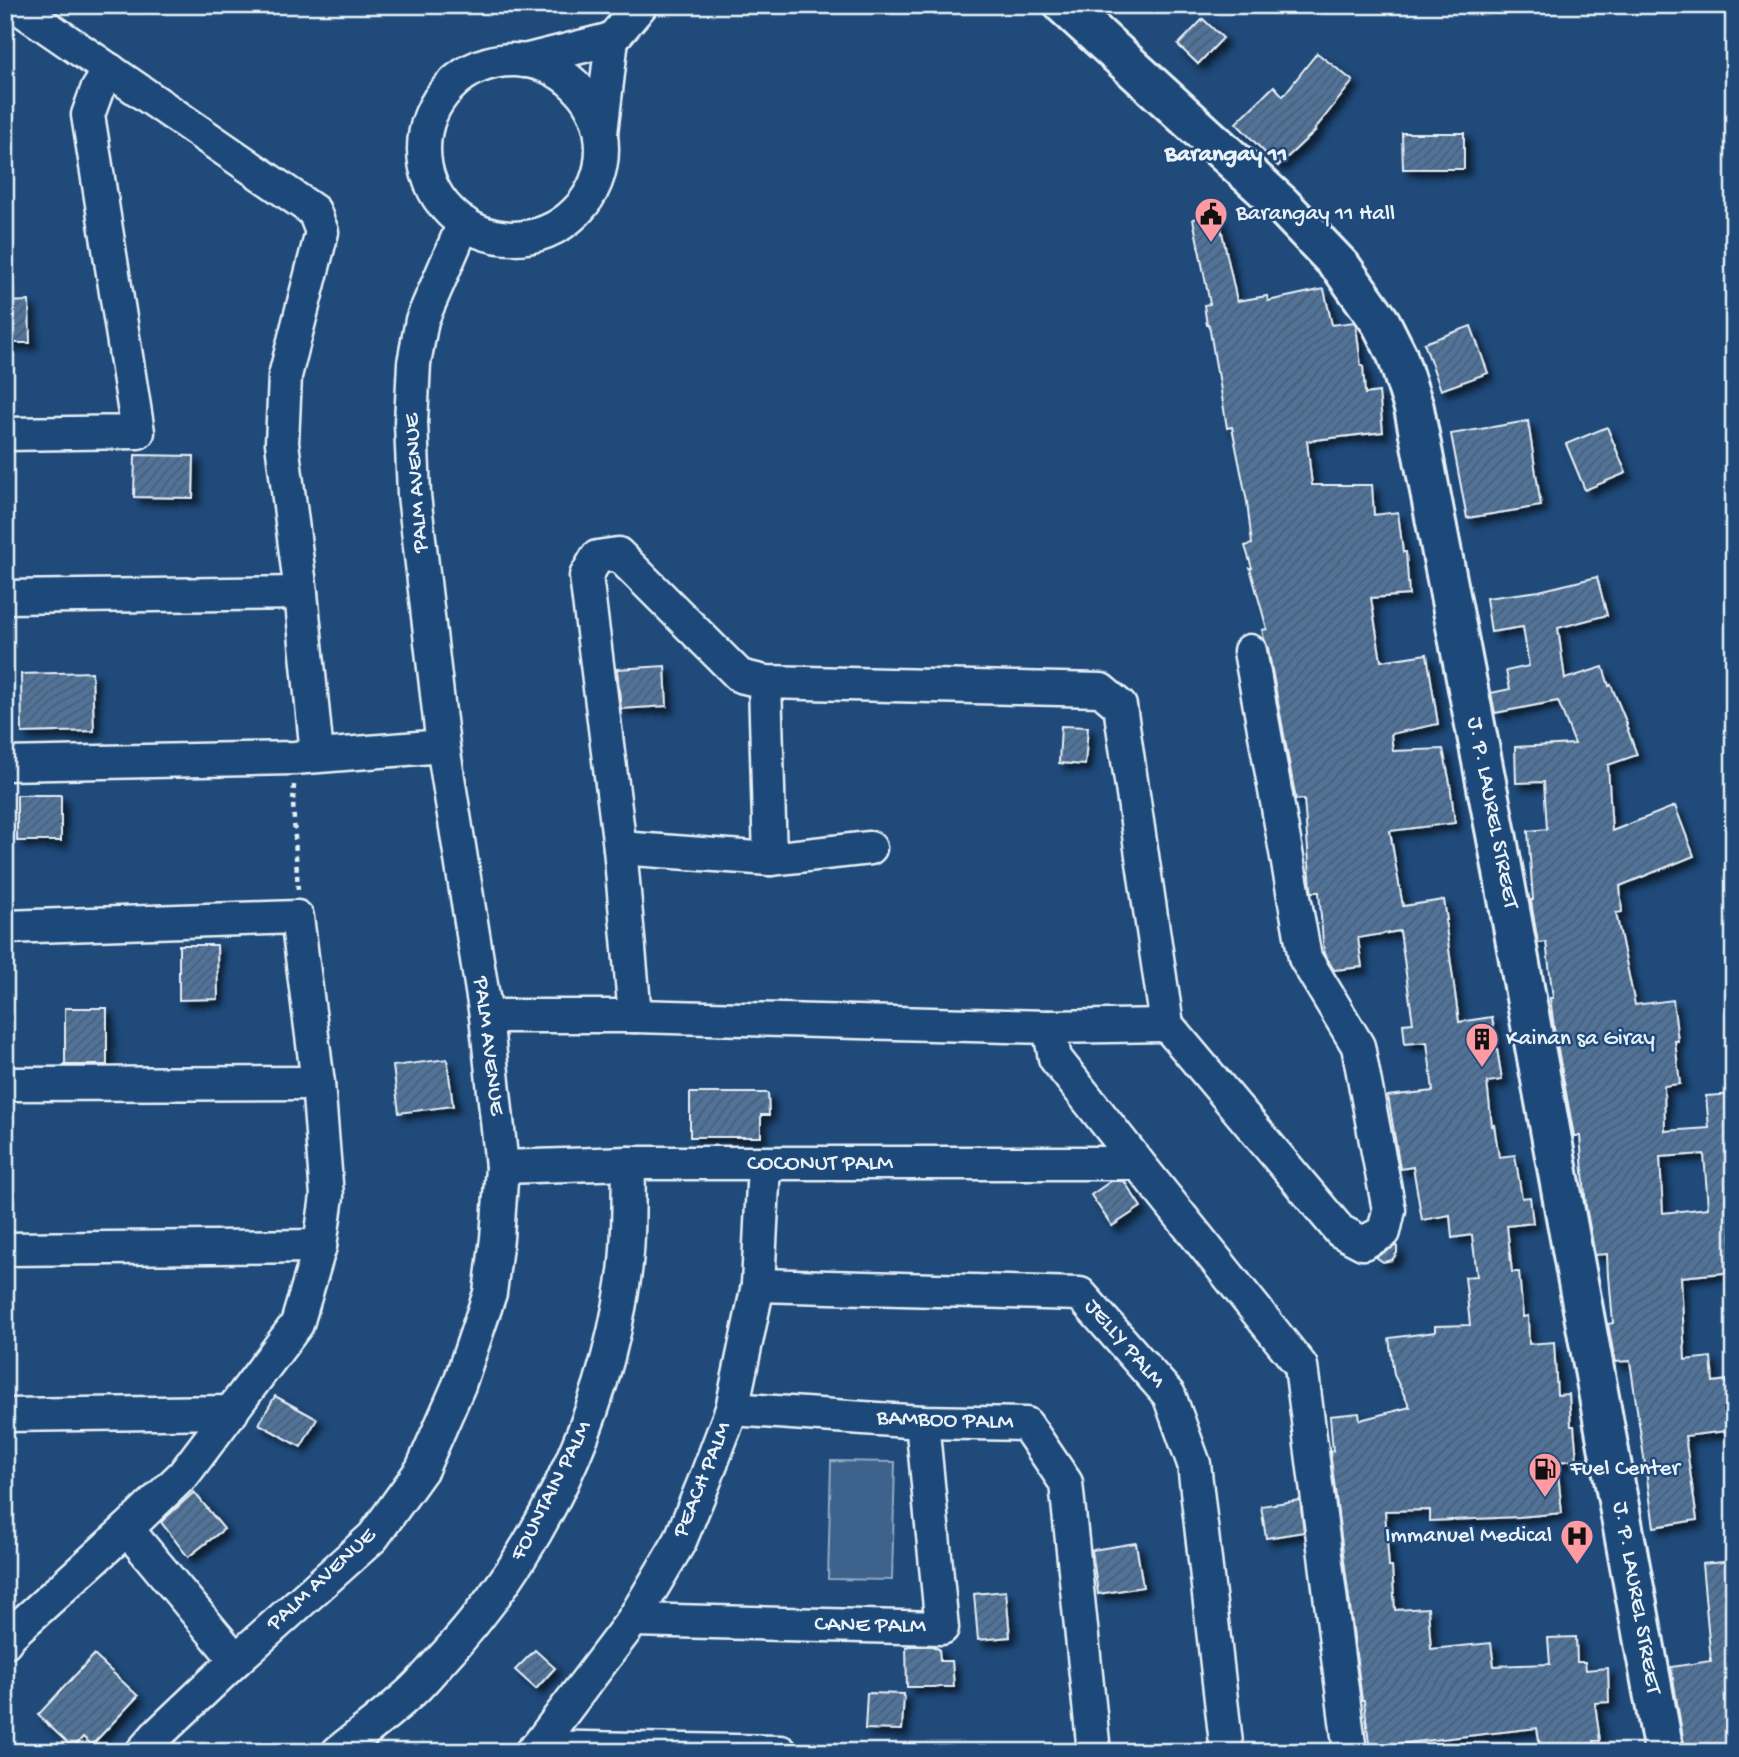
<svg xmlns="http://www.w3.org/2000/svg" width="1739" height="1757" font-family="'Gochi Hand',sans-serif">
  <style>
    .pitch { fill: #3c628c; stroke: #92aac2; stroke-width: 2 }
    .building { fill: url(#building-hatch); stroke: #e8f1f8; stroke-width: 2; fill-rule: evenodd; filter: url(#shadow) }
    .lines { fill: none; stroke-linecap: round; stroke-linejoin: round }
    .minor-casing { stroke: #e8f1f8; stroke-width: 37 }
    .primary-casing { stroke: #e8f1f8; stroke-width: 44 }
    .path { stroke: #e8f1f8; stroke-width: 4.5; stroke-dasharray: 5 5; stroke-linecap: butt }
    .minor { stroke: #1f4a7a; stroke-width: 32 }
    .primary { stroke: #1f4a7a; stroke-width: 38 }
    .labels { text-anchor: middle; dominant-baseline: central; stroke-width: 5; stroke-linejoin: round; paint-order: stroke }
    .poi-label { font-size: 23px; fill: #e8f1f8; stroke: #1f4a7a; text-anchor: start }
    .street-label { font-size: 23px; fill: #e8f1f8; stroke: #1f4a7a }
    .neighbourhood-label { font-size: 24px; font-weight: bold; fill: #e8f1f8; stroke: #1f4a7a }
  </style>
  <defs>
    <pattern id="building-hatch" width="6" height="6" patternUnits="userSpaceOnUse" patternTransform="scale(1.75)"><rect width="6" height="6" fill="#517399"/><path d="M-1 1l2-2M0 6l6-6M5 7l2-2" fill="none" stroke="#4c5e72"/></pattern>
    <filter id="shadow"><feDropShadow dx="6" dy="6" stdDeviation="3.5" flood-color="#0009"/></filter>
  </defs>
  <rect width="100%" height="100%" fill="#1f4a7a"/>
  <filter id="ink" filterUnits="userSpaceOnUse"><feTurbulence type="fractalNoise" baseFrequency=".0143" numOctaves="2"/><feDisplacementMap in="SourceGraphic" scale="14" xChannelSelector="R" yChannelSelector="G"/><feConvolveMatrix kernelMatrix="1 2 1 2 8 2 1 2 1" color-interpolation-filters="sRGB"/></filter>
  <g filter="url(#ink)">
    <!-- pitch -->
    <path class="pitch" d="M831,1461L895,1462L892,1580L828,1579Z"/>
    <!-- building -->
    <g class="building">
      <path d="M1203,19L1223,38L1198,64L1178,45Z"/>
      <path d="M1317,53L1353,81L1315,129L1316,130L1278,166L1236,123L1274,86L1283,96Z"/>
      <path d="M1402,133H1464V169H1403Z"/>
      <path d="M1218,214L1237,301L1267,296L1268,301L1324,289L1332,325L1354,322L1356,325L1361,366H1363L1365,394L1379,392L1383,432L1307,441L1312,485H1372L1374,515L1398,512L1403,552H1406L1409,595L1371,598L1381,661L1427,654L1438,724L1391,734L1393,751L1443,749L1450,783L1455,823L1390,831L1397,873L1403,906L1444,900L1447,920H1445L1459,1022L1492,1017L1502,1080L1487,1082L1492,1126L1494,1125L1499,1157L1515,1155L1522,1198L1530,1197L1533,1223L1507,1226L1512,1272H1519L1523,1317L1528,1316L1529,1344L1554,1342L1557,1395L1569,1394L1571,1426H1574L1577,1460L1557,1462L1562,1513L1519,1517L1430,1521V1510L1385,1511L1389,1567H1392L1395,1610L1428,1608L1431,1649L1491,1643L1494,1666L1550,1664L1548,1638L1576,1637L1577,1662H1585L1586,1670L1608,1668L1609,1702L1595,1703L1600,1741H1594L1595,1752H1541L1537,1728L1398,1744V1752H1370L1364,1700H1362L1330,1451H1333L1330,1416L1359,1413L1360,1420L1410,1407L1394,1375L1389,1338L1435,1332V1326L1470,1325L1465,1277L1477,1276L1472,1235L1452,1238L1450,1215L1422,1220L1413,1167L1400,1169L1388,1096L1433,1091L1427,1042L1405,1044L1403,1024L1413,1023L1400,931L1358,938L1362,967L1334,970L1324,954L1319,892H1312L1311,888L1304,799L1296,800L1268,648L1264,639L1262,630L1267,629L1250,568H1252L1245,546L1252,544L1247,502L1232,427L1227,428L1218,372H1217L1209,325H1207L1204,305L1210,304L1193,219Z"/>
      <path d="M29,301L30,343H5V302Z"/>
      <path d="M1471,326L1488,373L1441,390L1424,343Z"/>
      <path d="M1528,421L1541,506L1467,518L1451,434Z"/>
      <path d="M1607,427L1626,473L1585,490L1566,444Z"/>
      <path d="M135,455L194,456L193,498L134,497Z"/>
      <path d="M1597,577L1607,615L1558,628L1565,679L1603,667L1609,686L1611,685L1627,724L1626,725L1637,755L1608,765L1612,831L1675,806L1694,856L1620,886L1622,912L1616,913L1635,1005L1673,1000L1678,1041H1675L1680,1084L1664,1086L1665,1131L1709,1128L1706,1096L1734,1094V1232H1731L1734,1272L1681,1277L1685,1360L1711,1357L1713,1382L1734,1379V1430L1685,1436L1697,1520L1654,1527L1630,1361L1615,1362L1608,1324L1613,1323L1609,1276L1608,1277L1607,1254L1595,1255L1586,1207L1580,1136H1574L1554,1028L1550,998H1553L1546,942L1538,943L1532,908L1531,900H1533L1528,831L1547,829L1544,782L1516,783L1515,747L1575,744L1558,701L1495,713L1491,693L1510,689L1506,671L1529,666L1523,627L1491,632L1486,598L1539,591ZM1704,1154L1708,1208L1663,1213L1660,1157Z"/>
      <path d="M665,666L667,706L621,709L617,669Z"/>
      <path d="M92,672L94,731L22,733L21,674Z"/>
      <path d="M1061,726L1088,727L1085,765L1059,763Z"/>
      <rect x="17" y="795" width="44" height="46"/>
      <path d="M179,945H217L218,999L179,1000Z"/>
      <rect x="65" y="1008" width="42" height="57"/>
      <path d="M447,1059L453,1106L399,1113L393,1066Z"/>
      <path d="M690,1093H768L769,1115H761V1137H690Z"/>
      <path d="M1111,1181H1124L1141,1207L1112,1226L1091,1195Z"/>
      <path d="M1397,1245V1253L1392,1260L1383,1262L1376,1257Z"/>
      <path d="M275,1396L317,1419L301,1447L259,1424Z"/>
      <path d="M194,1492L224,1529L188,1557L161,1522Z"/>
      <path d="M1300,1500L1304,1532L1266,1538L1261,1506Z"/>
      <path d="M1136,1543L1143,1587L1098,1594L1092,1550Z"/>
      <path d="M1734,1561V1744L1685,1750L1671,1667L1711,1661L1702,1564Z"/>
      <path d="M1006,1591L1010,1637L978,1640L974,1594Z"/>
      <path d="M909,1646H932L939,1649L940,1661H952L954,1687H907L906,1647Z"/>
      <path d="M535,1650L555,1668L536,1689L515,1670Z"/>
      <path d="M94,1655L138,1696L92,1745L83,1737L73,1748L38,1715Z"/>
      <path d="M867,1693L904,1694L902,1730L865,1729Z"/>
    </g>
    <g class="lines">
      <defs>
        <g id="minor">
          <path d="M15,5L314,211L322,232L285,376L282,443L301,593L317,755"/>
          <circle cx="513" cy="149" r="89"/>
          <path d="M524,61L612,39"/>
          <path d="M601,133L612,39L641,5"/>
          <path d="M5,434L138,432L88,115L97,90L110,70"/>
          <path d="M5,597L301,593"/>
          <path d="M765,682L770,859"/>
          <path d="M5,764L294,758L443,746"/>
          <path d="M620,848L770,859L870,848"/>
          <path d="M5,927L297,917L318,1083L327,1196L320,1246L297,1324L184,1474L127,1529L10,1635L5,1642"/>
          <path d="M486,1016H635L1049,1027L1167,1025"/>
          <path d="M635,1016L620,848L586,576L597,557L618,554L740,676L765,682L1101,690L1120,706L1167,1025L1340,1231L1363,1243L1384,1232L1389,1210L1358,1046L1305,958L1250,651"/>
          <path d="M1049,1027L1055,1058L1138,1163L1301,1366L1350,1752"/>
          <path d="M5,1084L318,1083"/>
          <path d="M502,1167L629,1163H1138"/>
          <path d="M5,1249L320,1246"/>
          <path d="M758,1285L1080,1294L1169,1395L1194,1464L1227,1752"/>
          <path d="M732,1409L922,1422L1026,1424L1066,1483L1094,1752"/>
          <path d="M5,1415L232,1412"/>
          <path d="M127,1529L236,1660"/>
          <path d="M633,1620L942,1628L922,1422"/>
          <path d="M537,1747L781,1752"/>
          <path d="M142,1752L156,1736L236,1660L373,1537L422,1469L459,1385L490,1293L497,1238L502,1167L486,1016L443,746L414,495L411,422L414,363L422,320L464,223"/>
          <path d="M338,1752C362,1733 386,1715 408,1695C420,1685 430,1672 441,1660C539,1555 603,1421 624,1279C630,1241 628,1201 629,1163"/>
          <path d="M531,1752L537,1747L633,1620L680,1541L705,1480L732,1409L758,1285L764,1164"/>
        </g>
        <path id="primary" d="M1064,5L1282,205L1342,268L1381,323L1397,355L1414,408L1497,839L1664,1752"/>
      </defs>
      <!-- minor casing -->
      <use href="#minor" class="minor-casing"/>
      <!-- primary casing -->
      <use href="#primary" class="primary-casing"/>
      <!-- path -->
      <path class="path" d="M294,785L293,802L298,891"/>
      <!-- minor -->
      <use href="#minor" class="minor"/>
      <!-- primary -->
      <use href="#primary" class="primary"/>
    </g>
  </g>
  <!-- icons -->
  <defs>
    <symbol id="civic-pin" viewBox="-11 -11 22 30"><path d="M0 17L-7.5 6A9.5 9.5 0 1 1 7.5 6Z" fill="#ff9aa2" stroke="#1f4a7a"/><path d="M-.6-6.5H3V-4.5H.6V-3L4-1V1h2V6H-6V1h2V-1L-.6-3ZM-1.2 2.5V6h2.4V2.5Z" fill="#111"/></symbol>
    <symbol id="building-pin" viewBox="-11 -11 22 30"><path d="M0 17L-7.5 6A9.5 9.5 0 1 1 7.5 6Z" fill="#ff9aa2" stroke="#1f4a7a"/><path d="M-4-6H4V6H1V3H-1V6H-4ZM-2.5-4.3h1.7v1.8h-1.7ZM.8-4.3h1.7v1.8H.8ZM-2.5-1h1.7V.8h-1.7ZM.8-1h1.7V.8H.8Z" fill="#111"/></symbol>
    <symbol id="fuel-pin" viewBox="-11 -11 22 30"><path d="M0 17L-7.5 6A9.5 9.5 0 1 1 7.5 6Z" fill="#ff9aa2" stroke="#1f4a7a"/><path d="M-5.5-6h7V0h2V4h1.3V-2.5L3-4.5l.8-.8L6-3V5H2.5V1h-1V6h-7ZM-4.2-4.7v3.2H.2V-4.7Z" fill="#111"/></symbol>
    <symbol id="hospital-pin" viewBox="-11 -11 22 30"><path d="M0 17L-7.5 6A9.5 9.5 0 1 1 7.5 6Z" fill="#ff9aa2" stroke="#1f4a7a"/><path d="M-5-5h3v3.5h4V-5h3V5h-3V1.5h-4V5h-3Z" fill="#111"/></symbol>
  </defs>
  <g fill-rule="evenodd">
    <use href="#civic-pin" x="1192" y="195" width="38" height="52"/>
    <use href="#building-pin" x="1463" y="1020" width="38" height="52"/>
    <use href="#fuel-pin" x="1526" y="1450" width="38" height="52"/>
    <use href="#hospital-pin" x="1558" y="1517" width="38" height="52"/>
  </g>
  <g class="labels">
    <!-- poi labels -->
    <g class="poi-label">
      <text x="1236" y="214">Barangay 11 Hall</text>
      <text x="1506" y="1039">Kainan sa Giray</text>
      <text x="1570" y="1469">Fuel Center</text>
      <text x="1552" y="1536" text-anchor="end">Immanuel Medical</text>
    </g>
    <!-- street labels -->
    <g class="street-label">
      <text transform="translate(417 483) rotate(-94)">PALM AVENUE</text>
      <text transform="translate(1492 813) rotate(79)">J. P. LAUREL STREET</text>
      <text transform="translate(488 1046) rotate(83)">PALM AVENUE</text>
      <text x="820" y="1164">COCONUT PALM</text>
      <text transform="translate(1124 1344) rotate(49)">JELLY PALM</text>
      <text transform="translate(945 1421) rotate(2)">BAMBOO PALM</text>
      <text transform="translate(703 1480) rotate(-68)">PEACH PALM</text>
      <text transform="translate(552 1491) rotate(-63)">FOUNTAIN PALM</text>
      <text transform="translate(322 1580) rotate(-43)">PALM AVENUE</text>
      <text transform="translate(1636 1598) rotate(80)">J. P. LAUREL STREET</text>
      <text transform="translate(870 1626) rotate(1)">CANE PALM</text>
    </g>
    <!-- neighbourhood labels -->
    <g class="neighbourhood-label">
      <text x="1226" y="155">Barangay 11</text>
    </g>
  </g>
  <!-- margin -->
  <rect width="1739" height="1757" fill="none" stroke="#1f4a7a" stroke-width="28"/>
  <rect x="14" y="14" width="1711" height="1729" fill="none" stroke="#e8f1f8" stroke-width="2.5" filter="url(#ink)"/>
</svg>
